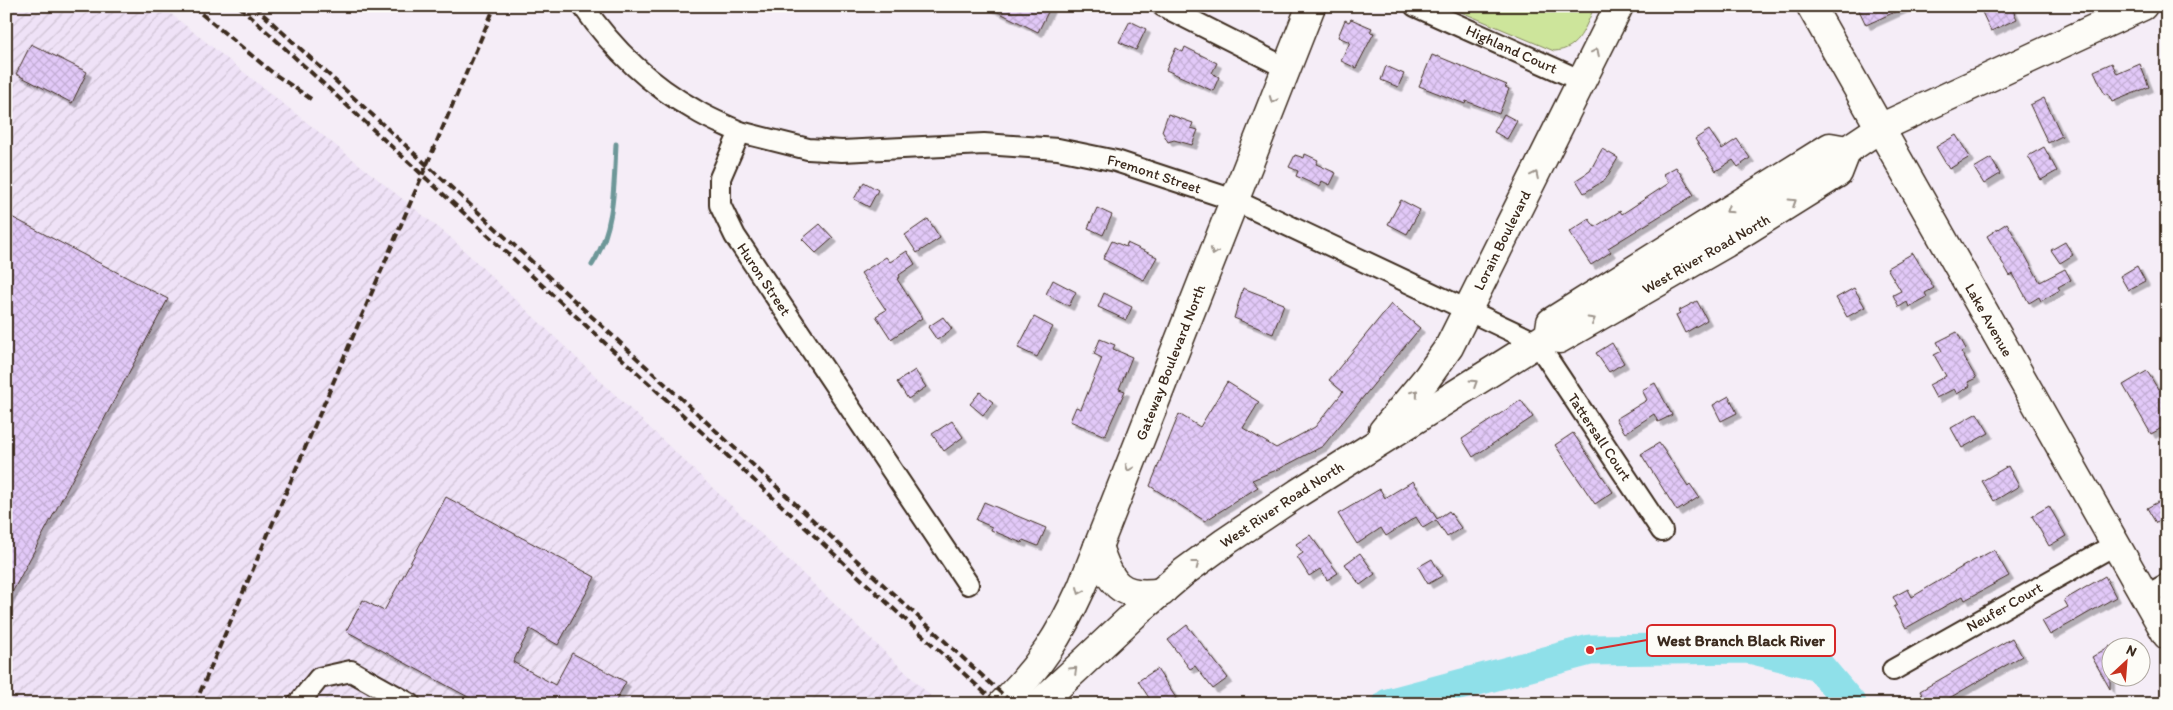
<svg xmlns="http://www.w3.org/2000/svg" width="2173" height="710" font-family="Itim,sans-serif">
  <style>
    .industrial { fill: url(#industrial-furrows) }
    .green { fill: #cde59b; stroke: #84885c }
    .lines { fill: none; stroke-linecap: round; stroke-linejoin: round }
    .stream { stroke: #6d9798; stroke-width: 5 }
    .river { stroke: #8fe0e9; stroke-width: 31 }
    .building { fill: url(#building-cross-hatch); stroke: #3b2a1e; filter: url(#shadow) }
    .street-casing { stroke: #3b2a1e; stroke-width: 24 }
    .secondary-casing { stroke: #3b2a1e; stroke-width: 31 }
    .street { stroke: #fdfcf7; stroke-width: 20 }
    .secondary { stroke: #fdfcf7; stroke-width: 28 }
    .rail { stroke: #3b2a1e; stroke-width: 4; stroke-dasharray: 8 4; stroke-linecap: butt }
    .oneway { stroke: #9c938a }
    .labels { text-anchor: middle; dominant-baseline: central; stroke-width: 4; stroke-linejoin: round; paint-order: stroke }
    .street-label { font-size: 15px; fill: #3b2a1e; stroke: #fdfcf7 }
    .leader { fill: none; stroke: #d62828; stroke-width: 2 }
    .callout-dot { fill: #d62828; stroke: #fdfcf7; stroke-width: 2 }
    .callout { fill: #fdfcf7; stroke: #d62828; stroke-width: 2 }
    .callout-label { font-size: 16px; text-anchor: middle; font-weight: bold; fill: #3b2a1e }
  </style>
  <defs>
    <pattern id="industrial-furrows" width="10" height="10" patternUnits="userSpaceOnUse" patternTransform="scale(1.25)"><rect width="10" height="10" fill="#efe2f7"/><path d="M-1 1l2-2M0 10L10 0M9 11l2-2" fill="none" stroke="#cec2d3"/></pattern>
    <pattern id="building-cross-hatch" width="8" height="8" patternUnits="userSpaceOnUse" patternTransform="scale(1.25)"><rect width="8" height="8" fill="#e2c9f8"/><path d="M0 0l8 8M0 8l8-8" fill="none" stroke="#c3add4"/></pattern>
    <filter id="shadow"><feDropShadow dx="4.5" dy="4.5" stdDeviation="0" flood-color="#0004"/></filter>
  </defs>
  <rect width="100%" height="100%" fill="#f5edf7"/>
  <filter id="ink" filterUnits="userSpaceOnUse"><feTurbulence type="fractalNoise" baseFrequency=".02" numOctaves="2"/><feDisplacementMap in="SourceGraphic" scale="10" xChannelSelector="R" yChannelSelector="G"/><feConvolveMatrix kernelMatrix="1 2 1 2 8 2 1 2 1" color-interpolation-filters="sRGB"/></filter>
  <g filter="url(#ink)">
    <!-- industrial -->
    <path class="industrial" d="M6,6H161L450,237L939,704H6Z"/>
    <!-- green -->
    <path class="green" d="M1447,6H1595C1585,26 1580,50 1554,51Z"/>
    <g class="lines">
      <!-- stream -->
      <path class="stream" d="M592,265C615,229 614,185 616,144"/>
      <!-- river -->
      <path class="river" d="M1388,704L1590,650L1749,648L1818,665L1851,704"/>
    </g>
    <!-- building -->
    <g class="building">
      <path d="M986,6H1051L1038,32Z"/>
      <path d="M1857,6H1908L1866,25Z"/>
      <path d="M1979,6H2011L2017,19L1991,31Z"/>
      <path d="M1351,19L1372,28L1370,32L1374,33L1356,68L1341,61L1350,42L1338,37L1345,20L1349,22Z"/>
      <path d="M1130,21L1146,29L1136,50L1119,42Z"/>
      <path d="M31,44L87,72L72,103L16,74Z"/>
      <path d="M1185,47L1217,63L1212,73L1219,77L1213,91L1166,70L1176,48L1183,52Z"/>
      <path d="M1432,55L1437,57V56L1507,85L1505,87L1509,89L1499,114L1466,101L1465,104L1419,86Z"/>
      <path d="M2112,63L2117,74L2140,64L2149,87L2112,102L2108,93L2105,95L2094,71Z"/>
      <path d="M1386,66L1404,74L1398,87L1381,80Z"/>
      <path d="M2044,98L2062,136L2048,143L2030,105Z"/>
      <path d="M1168,114L1193,123L1191,128L1198,130L1192,145L1174,140L1168,142L1162,131Z"/>
      <path d="M1504,114L1517,121L1507,139L1494,132Z"/>
      <path d="M1709,130L1722,149L1737,139L1750,158L1738,167L1733,160L1716,171L1695,139Z"/>
      <path d="M1956,135L1970,157L1949,169L1936,147Z"/>
      <path d="M2044,147L2057,171L2041,180L2028,156Z"/>
      <path d="M1602,149L1618,158L1605,180L1584,193L1576,180L1590,171Z"/>
      <path d="M1305,154L1318,160L1316,164L1336,173L1330,185L1322,181L1320,187L1296,176L1298,171L1289,167L1295,155L1304,158Z"/>
      <path d="M1991,158L2000,174L1984,184L1974,168Z"/>
      <path d="M1676,167L1694,195L1608,248L1611,252L1591,265L1569,232L1589,219L1595,227L1620,211L1622,214L1669,183L1663,174Z"/>
      <path d="M864,182L878,190L869,207L854,199Z"/>
      <path d="M1401,200L1420,210L1407,234L1388,224Z"/>
      <path d="M1097,208L1112,215L1103,235L1088,228Z"/>
      <path d="M6,214L168,299L6,604Z"/>
      <path d="M928,219L940,238L917,253L905,235Z"/>
      <path d="M2007,223L2040,282L2065,269L2071,280L2058,287L2060,290L2041,301L2039,297L2029,303L2013,274L2010,276L1987,236Z"/>
      <path d="M820,224L833,238L816,253L802,239Z"/>
      <path d="M1112,241L1126,247L1127,243L1157,257L1144,280L1103,259Z"/>
      <path d="M2065,242L2073,255L2060,263L2051,250Z"/>
      <path d="M907,251L915,264L899,275L900,277L897,279L922,318L891,339L876,316L886,310L861,273L886,257L890,262Z"/>
      <path d="M1913,253L1934,288L1925,293L1927,297L1909,307L1907,302L1899,307L1893,295L1901,291L1887,268Z"/>
      <path d="M2137,266L2145,281L2128,290L2120,276Z"/>
      <path d="M1053,280L1076,292L1069,306L1046,294Z"/>
      <path d="M1243,288L1284,304L1273,334L1234,318Z"/>
      <path d="M1854,288L1865,307L1847,317L1836,298Z"/>
      <path d="M1104,293L1132,307L1126,320L1098,307Z"/>
      <path d="M1697,301L1707,320L1685,333L1676,315L1680,313L1678,311Z"/>
      <path d="M1391,304L1420,328L1323,446L1279,469L1252,480L1258,487L1205,521L1150,486L1179,414L1200,427L1227,382L1259,402L1243,428L1276,448L1315,427L1343,392L1329,380Z"/>
      <path d="M943,317L952,329L937,340L928,327Z"/>
      <path d="M1034,317L1053,327L1037,357L1018,348Z"/>
      <path d="M1957,332L1966,349L1961,352L1976,378L1968,382L1970,386L1957,394L1954,389L1936,398L1929,385L1946,376L1934,355L1942,351L1937,342Z"/>
      <path d="M1100,339L1115,345L1113,349L1132,357L1119,389L1125,391L1105,436L1070,421L1076,407L1081,409L1102,358L1094,354Z"/>
      <path d="M1612,343L1624,363L1609,372L1596,353Z"/>
      <path d="M915,370L926,387L908,399L897,382Z"/>
      <path d="M2147,371L2158,389L2162,386L2167,394V425L2151,434L2123,385Z"/>
      <path d="M1655,383L1672,415L1658,422L1654,414L1625,433L1616,419L1647,400L1642,390Z"/>
      <path d="M980,392L993,402L983,415L970,404Z"/>
      <path d="M1729,396L1737,413L1721,421L1713,405Z"/>
      <path d="M1521,400L1533,417L1473,457L1462,439Z"/>
      <path d="M1977,413L1989,433L1962,448L1951,428Z"/>
      <path d="M952,421L963,437L944,451L932,434Z"/>
      <path d="M1573,433L1613,492L1595,504L1555,445Z"/>
      <path d="M1659,443L1688,486L1690,484L1699,497L1677,511L1641,454Z"/>
      <path d="M2008,466L2019,486L1994,501L1982,481Z"/>
      <path d="M1413,481L1437,519L1449,511L1461,528L1447,537L1436,520L1423,528L1416,517L1386,536L1381,528L1357,544L1338,514L1380,489L1385,498Z"/>
      <path d="M446,497L595,577L558,645L530,629L513,662L555,685L572,653L626,682L614,704H481L346,631L363,600L384,611Z"/>
      <path d="M2167,497V517L2156,523L2147,508Z"/>
      <path d="M984,502L1046,528L1038,546L1023,540L1022,543L991,530L992,527L976,520Z"/>
      <path d="M2049,506L2066,536L2049,546L2032,516Z"/>
      <path d="M1310,535L1338,573L1327,580L1320,569L1309,576L1297,557L1303,553L1296,544Z"/>
      <path d="M1994,550L2009,576L1965,600L1963,596L1906,628L1894,607L1897,605L1893,597L1908,589L1912,597L1967,564Z"/>
      <path d="M1360,553L1375,574L1360,585L1345,564Z"/>
      <path d="M1432,559L1442,576L1428,584L1418,567Z"/>
      <path d="M2105,576L2116,597L2050,635L2042,621L2068,607L2064,600Z"/>
      <path d="M1187,625L1228,678L1213,689L1195,666L1190,669L1168,640Z"/>
      <path d="M2012,638L2022,656L1939,704H1927L1920,691Z"/>
      <path d="M2110,646V689L2092,657Z"/>
      <path d="M1157,669L1176,698L1167,704H1153L1138,681Z"/>
    </g>
    <g class="lines">
      <defs>
        <g id="street">
          <path id="s1" d="M583,6C612,48 650,85 695,110C709,119 725,125 740,132L720,178V205L735,236L968,584"/>
          <path d="M1163,6L1286,68"/>
          <path id="s2" d="M1415,6L1582,81"/>
          <path id="s3" d="M740,132L808,149L842,151L984,144L1058,149L1116,161L1234,200L1537,343L1662,531"/>
          <path d="M2145,596L2167,584"/>
          <path id="s4" d="M1893,670L2116,544"/>
          <path d="M298,704L319,678L351,671L410,704"/>
        </g>
        <g id="secondary">
          <path id="s5" d="M1811,6L2167,635"/>
          <path d="M1847,150L1880,128L2143,6"/>
          <path id="s6" d="M1383,431L1427,378L1449,347L1619,6"/>
          <path d="M1098,546C1110,583 1119,599 1162,592"/>
          <path id="s7" d="M1002,704C1040,667 1060,635 1082,587L1311,6"/>
          <path id="s8" d="M1039,704L1134,615L1184,572L1225,542L1298,493L1537,343L1549,335L1551,322L1830,147L1847,150L1838,173L1726,243L1559,339L1549,335"/>
        </g>
      </defs>
      <!-- street casing -->
      <use href="#street" class="street-casing"/>
      <!-- secondary casing -->
      <use href="#secondary" class="secondary-casing"/>
      <!-- street -->
      <use href="#street" class="street"/>
      <!-- secondary -->
      <use href="#secondary" class="secondary"/>
      <!-- rail -->
      <g class="rail">
        <path d="M192,6L273,73L311,99"/>
        <path d="M239,6L997,704"/>
        <path d="M254,6L1013,704"/>
        <path d="M195,704L495,6"/>
      </g>
    </g>
    <!-- one-way arrows -->
    <defs><path id="oneway-chevron" d="M-2-3.5L2.5 0L-2 3.5" fill="none" stroke-width="1.6" stroke-linecap="round" stroke-linejoin="round" transform="scale(1.25)"/></defs>
    <g class="oneway">
      <use href="#oneway-chevron" transform="translate(1596 52) rotate(-64)"/>
      <use href="#oneway-chevron" transform="translate(1273 100) rotate(111)"/>
      <use href="#oneway-chevron" transform="translate(1535 175) rotate(-64)"/>
      <use href="#oneway-chevron" transform="translate(1793 202) rotate(-32)"/>
      <use href="#oneway-chevron" transform="translate(1729 210) rotate(147)"/>
      <use href="#oneway-chevron" transform="translate(1214 252) rotate(111)"/>
      <use href="#oneway-chevron" transform="translate(1592 320) rotate(-30)"/>
      <use href="#oneway-chevron" transform="translate(1474 383) rotate(-32)"/>
      <use href="#oneway-chevron" transform="translate(1415 393) rotate(-51)"/>
      <use href="#oneway-chevron" transform="translate(1129 468) rotate(111)"/>
      <use href="#oneway-chevron" transform="translate(1196 564) rotate(-37)"/>
      <use href="#oneway-chevron" transform="translate(1080 591) rotate(114)"/>
      <use href="#oneway-chevron" transform="translate(1074 670) rotate(-44)"/>
    </g>
  </g>
  <g class="labels">
    <!-- street labels -->
    <g class="street-label">
      <text stroke="none"><textPath href="#s2" startOffset="106">Highland Court</textPath></text>
      <text stroke="none"><textPath href="#s3" startOffset="420">Fremont Street</textPath></text>
      <text stroke="none"><textPath href="#s6" startOffset="226">Lorain Boulevard</textPath></text>
      <text transform="translate(1706 254) rotate(-30)">West River Road North</text>
      <text stroke="none"><textPath href="#s1" startOffset="368">Huron Street</textPath></text>
      <text stroke="none"><textPath href="#s5" startOffset="361">Lake Avenue</textPath></text>
      <text stroke="none"><textPath href="#s7" startOffset="384">Gateway Boulevard North</textPath></text>
      <text stroke="none"><textPath href="#s3" startOffset="952">Tattersall Court</textPath></text>
      <text stroke="none"><textPath href="#s8" startOffset="315">West River Road North</textPath></text>
      <text stroke="none"><textPath href="#s4" startOffset="128">Neufer Court</textPath></text>
    </g>
  </g>
  <!-- callouts -->
  <path class="leader" d="M1590 650L1647 640"/>
  <circle class="callout-dot" cx="1590" cy="650" r="5"/>
  <rect class="callout" x="1647" y="625" width="188" height="31" rx="5"/>
  <g class="callout-label">
    <text x="1741" y="646">West Branch Black River</text>
  </g>
  <!-- margin -->
  <rect width="2173" height="710" fill="none" stroke="#fdfcf7" stroke-width="25"/>
  <rect x="12" y="12" width="2148" height="685" fill="none" stroke="#3b2a1e" stroke-width="2" filter="url(#ink)"/>
  <!-- north arrow -->
  <g transform="translate(2126 662) rotate(26)"><circle r="24" fill="#fdfcf7" stroke="#afa8a0"/>
  <path d="M0-4L9 19L0 12L-9 19Z" fill="#c8321e"/>
  <text y="-8" font-size="14" font-weight="bold" text-anchor="middle" fill="#3b2a1e">N</text>
  </g>
</svg>
